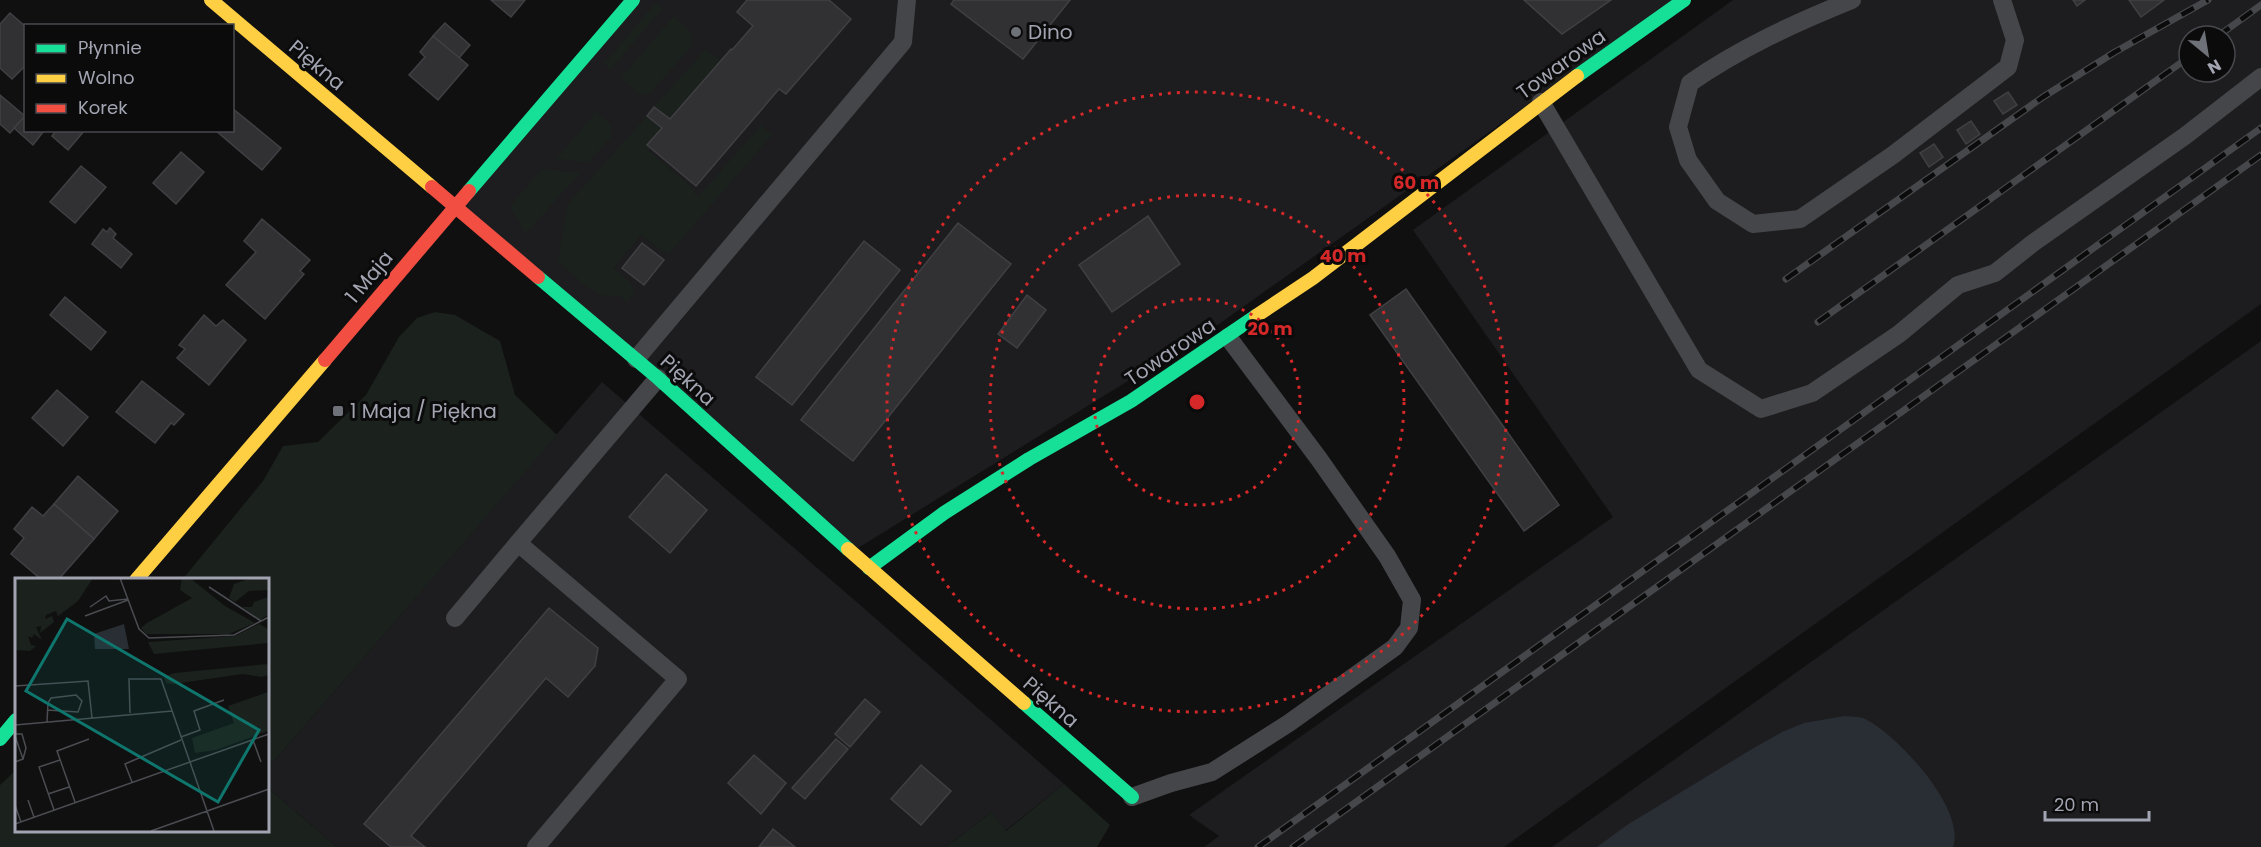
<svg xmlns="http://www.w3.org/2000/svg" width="2261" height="847" font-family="Poppins,sans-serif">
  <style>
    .built { fill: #1d1d1f; fill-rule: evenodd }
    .green { fill: #1b211c }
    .water { fill: #292e35 }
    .building { fill: #313133; stroke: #404044; stroke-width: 1.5 }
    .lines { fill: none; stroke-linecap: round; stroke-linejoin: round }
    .lane { stroke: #454649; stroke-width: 18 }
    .fast { stroke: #16e098; stroke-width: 14 }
    .slow { stroke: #ffcf43; stroke-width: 14 }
    .jam { stroke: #f24e42; stroke-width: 14 }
    .rail-casing { stroke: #46474a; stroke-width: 7 }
    .rail { stroke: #0b0b0c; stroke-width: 4.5; stroke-dasharray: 14; stroke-linecap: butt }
    .ring { fill: none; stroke: #d62828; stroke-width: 3; stroke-dasharray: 3 6 }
    .poi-dot { fill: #6f7179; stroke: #0b0b0c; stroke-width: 2 }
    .labels { text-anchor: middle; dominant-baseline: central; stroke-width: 6; stroke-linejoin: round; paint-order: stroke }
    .poi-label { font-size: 20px; fill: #a2a5b1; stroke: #0b0b0c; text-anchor: start }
    .street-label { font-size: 20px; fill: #a2a5b1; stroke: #0b0b0c }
    .inset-road { fill: none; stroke: #4a4c51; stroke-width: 1.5 }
    .view { fill: #0f766e; fill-opacity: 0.15; stroke: #0f766e; stroke-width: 3 }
    .inset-edge { fill: none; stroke: #a2a5b1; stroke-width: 3 }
    .centre { fill: #d62828; stroke: #0b0b0c; stroke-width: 3 }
    .ring-label { font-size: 18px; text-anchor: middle; font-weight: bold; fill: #d62828; stroke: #0b0b0c; stroke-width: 6; stroke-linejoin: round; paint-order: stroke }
  </style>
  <rect width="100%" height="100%" fill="#101011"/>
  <!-- built -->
  <g class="built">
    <path d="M635,0H1675L1212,329L858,548L459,205Z"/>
    <path d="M1733,0H2261V304L1504,847H1204L1219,836L1189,815L1613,517L1413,230ZM2189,36H2225V72H2189Z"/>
    <path d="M2261,341V847H1552L2063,482Z"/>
    <path d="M602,382L859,604L1064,784L1005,831L992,812L946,847H337L267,787V769Z"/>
  </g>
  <!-- green -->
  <g class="green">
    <path d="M658,3L663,8L611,69L604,64L652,7Z"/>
    <path d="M674,16L691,33L692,46L649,94L641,95L621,78Z"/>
    <path d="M706,49L721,61L670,119L654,107Z"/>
    <path d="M596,112L611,124V137L589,162L556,159Z"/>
    <path d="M647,116L662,128L649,151L695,190L693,192L698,197L761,125L772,135L668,255L641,235L613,268L630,282L635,293L627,302L619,295C596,302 574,275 558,261L568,204Z"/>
    <path d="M542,169L580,173L528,231H524L511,208V205Z"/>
    <path d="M435,312L455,315L500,341L515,395L557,435L267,769V580H182L263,481L283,446L318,442L366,395L399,337L417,318Z"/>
    <path d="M16,770V830H267V787L337,847H0V785Z"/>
    <path d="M1064,784L1110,825L1097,847H946L992,812L1006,831Z"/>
  </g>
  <!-- water -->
  <path class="water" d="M1845,716C1852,717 1861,716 1867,720C1899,737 1966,809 1953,847H1597L1627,825L1752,749L1782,732L1804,723Z"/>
  <!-- building -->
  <g class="building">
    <path d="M491,0H525L511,17Z"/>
    <path d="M747,0H829L851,19L786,94L779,89L696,186L647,145L662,128L647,116L654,107L670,119L731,49L732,50L753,26L737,12Z"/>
    <path d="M954,0H1070L1023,59L951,4Z"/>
    <path d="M1524,0H1611L1562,34Z"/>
    <path d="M2073,0H2085L2077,6Z"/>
    <path d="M2129,0H2164L2141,17Z"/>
    <path d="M10,13L26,27V65L12,79L0,68V24Z"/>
    <path d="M445,23L470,45L459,58L433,36Z"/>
    <path d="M433,36L468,65L438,100L409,75L425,57L420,52Z"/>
    <path d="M2008,92L2017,105L2003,114L1994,101Z"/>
    <path d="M0,95L25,116L10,133L0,124Z"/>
    <path d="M232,108L281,148L262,170L215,130H232Z"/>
    <path d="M25,116L26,130L43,132L33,145L14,128Z"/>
    <path d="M1971,121L1980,134L1966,144L1957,130Z"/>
    <path d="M56,130H85L68,150L52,136Z"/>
    <path d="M1934,144L1943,157L1929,167L1920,153Z"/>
    <path d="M181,152L204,172L176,204L153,183Z"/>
    <path d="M81,166L106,187L75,223L50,202Z"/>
    <path d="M1148,216L1180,264L1112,312L1079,265Z"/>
    <path d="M262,219L310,260L300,271L304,274L265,319L226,285L256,252L244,241Z"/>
    <path d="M958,223L1011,264L853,461L801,420Z"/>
    <path d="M110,228L116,234L113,238L132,254L121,268L92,244L103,229L107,232Z"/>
    <path d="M864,241L900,270L792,405L756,377Z"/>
    <path d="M642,243L664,260L644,285L622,268Z"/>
    <path d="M1406,289L1559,505L1524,531L1370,315Z"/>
    <path d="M1027,295L1046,310L1017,348L998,334Z"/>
    <path d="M65,297L106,332L91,350L50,315Z"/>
    <path d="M204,315L216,326L223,320L246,340L209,385L177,358L185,349L179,345Z"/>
    <path d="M142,381L184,414L174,425L171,423L155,443L116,412Z"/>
    <path d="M57,390L88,417L63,446L32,418Z"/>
    <path d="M666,474L707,510L670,553L629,517Z"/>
    <path d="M78,476L118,511L94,539L54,504Z"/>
    <path d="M54,504L94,539L58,580H42L11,554L24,538L14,529L32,507L43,516Z"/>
    <path d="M549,608L598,648L595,666L568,697L546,678L411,836L425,847H391L364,824Z"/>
    <path d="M865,699L880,712L850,747L835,734Z"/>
    <path d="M836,739L848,749L805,799L792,788Z"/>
    <path d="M754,755L786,783L761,814L728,783Z"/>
    <path d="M921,765L951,791L921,825L891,799Z"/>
    <path d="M773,829L795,847H759Z"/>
  </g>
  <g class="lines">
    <!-- lane -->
    <g class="lane">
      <path d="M1852,0C1795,23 1740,48 1690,83L1678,127L1688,160L1717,201L1753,224L1800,219L1893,155L2008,67L2015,40L2002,0"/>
      <path d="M1541,102L1699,370L1761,409L1812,393L1899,334L1958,285L1995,273L2033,243L2185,136L2261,77"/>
      <path d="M636,359L903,42L907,0"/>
      <path d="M455,618L518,543"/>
      <path d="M1132,797L1171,783L1212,772L1289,723L1395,647L1409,628L1412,600L1387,556L1319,459L1228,337"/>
      <path d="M536,847L678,679L518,543L658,378"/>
    </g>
    <!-- fast -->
    <g class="fast">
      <path d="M1577,76L1684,0"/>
      <path d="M469,191L633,0"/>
      <path d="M538,277L658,378L848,549"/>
      <path d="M869,568L944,513L1029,459L1131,401L1256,316"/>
      <path d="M1024,703L1132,797"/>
      <path d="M0,739L16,720"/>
    </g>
    <!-- slow -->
    <g class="slow">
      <path d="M211,0L432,187"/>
      <path d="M1256,316L1313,278L1577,76"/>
      <path d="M848,549L1024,703"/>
      <path d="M136,580L325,360"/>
    </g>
    <!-- jam -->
    <g class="jam">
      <path d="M432,187L538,277"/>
      <path d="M325,360L469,191"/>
    </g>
    <defs>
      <g id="rail">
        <path d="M2218,36L2261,5"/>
        <path d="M1786,279L2043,97L2115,52L2208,0"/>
        <path d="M1818,322L2189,57"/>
        <path d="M1258,847L2261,128"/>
        <path d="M1293,847L2261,155"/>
      </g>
    </defs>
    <!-- rail casing -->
    <use href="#rail" class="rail-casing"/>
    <!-- rail -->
    <use href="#rail" class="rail"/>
  </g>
  <!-- distance rings -->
  <g class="ring">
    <circle cx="1197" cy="402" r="103"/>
    <circle cx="1197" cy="402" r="207"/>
    <circle cx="1197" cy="402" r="310"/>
  </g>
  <!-- markers -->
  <g class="poi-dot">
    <circle cx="1016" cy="32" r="6"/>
    <rect x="332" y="405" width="12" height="12" rx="3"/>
  </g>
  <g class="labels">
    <!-- poi labels -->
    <g class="poi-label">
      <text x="1028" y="32">Dino</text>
      <text x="350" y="411">1 Maja / Piękna</text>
    </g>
    <!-- street labels -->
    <g class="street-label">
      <text transform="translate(1561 64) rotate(-36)">Towarowa</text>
      <text transform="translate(317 65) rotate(40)">Piękna</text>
      <text transform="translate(369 277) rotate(-50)">1 Maja</text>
      <text transform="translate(1170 352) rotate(-34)">Towarowa</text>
      <text transform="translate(688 380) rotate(42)">Piękna</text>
      <text transform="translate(1051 702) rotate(41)">Piękna</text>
    </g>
  </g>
  <!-- overview -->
  <g transform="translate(15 578)">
    <rect width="254" height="254" fill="#101011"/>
    <path d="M0,0H78L63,23L43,38L41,33L31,37L30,41L37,38L39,44L25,55L26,48L21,49L27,62L19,56L17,60L13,58L16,67L21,68L15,73L0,72ZM167,0H175L210,28L240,45L214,56H131L126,50L132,45L177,20L165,12ZM236,0H253V12L234,13L220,24L214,20L219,6ZM253,19V37L245,42L227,29H237L239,24ZM244,46L253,51V65L139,76L133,64L220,58ZM253,86V97L247,99L228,96L158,106L151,105L149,99L159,95ZM253,114V153L201,172L180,175L177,160L219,145L213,128Z" fill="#1b211c"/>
    <path d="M109,46L114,71H80L79,56Z" fill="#292e35"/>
    <path class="inset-road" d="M105,0L124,51L134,60L219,57L254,39M194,9L246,43M75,29L91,18L94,23L113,21M70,38L113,22M0,108L73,103L77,140M115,135L114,101H146L199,253M32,144L33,125L36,120L61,117L67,123L63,134L32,132M0,147L157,133M0,156H7L11,170L8,181M0,158L8,181L0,184M166,159L185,152L179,133L209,122M238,162L246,184M117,204L110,186L166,162M33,216L54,209M13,222L19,239M60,224L42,173L74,161M0,227L6,244M39,232L24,189L45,182M0,246L254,156M136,253L254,211"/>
    <path class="view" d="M52,41L244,152L203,224L11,113Z"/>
    <rect width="254" height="254" class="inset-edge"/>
  </g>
  <circle cx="1197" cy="402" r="9" class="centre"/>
  <g class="ring-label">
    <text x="1416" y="189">60 m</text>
    <text x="1343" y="262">40 m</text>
    <text x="1270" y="335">20 m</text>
  </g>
  <!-- legend -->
  <rect x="24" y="24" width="210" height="108" fill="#0b0b0c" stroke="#47494e" stroke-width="1.5"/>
  <rect x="36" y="44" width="30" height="9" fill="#16e098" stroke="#47494e" stroke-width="1.5"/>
  <text x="78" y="54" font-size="18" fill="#a2a5b1">Płynnie</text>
  <rect x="36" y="74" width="30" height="9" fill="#ffcf43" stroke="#47494e" stroke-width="1.5"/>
  <text x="78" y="84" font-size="18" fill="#a2a5b1">Wolno</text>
  <rect x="36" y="104" width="30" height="9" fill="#f24e42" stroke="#47494e" stroke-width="1.5"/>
  <text x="78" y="114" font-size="18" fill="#a2a5b1">Korek</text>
  <!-- north arrow -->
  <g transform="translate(2207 54) rotate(150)"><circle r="28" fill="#0b0b0c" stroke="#47494e" stroke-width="1.5"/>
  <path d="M0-4.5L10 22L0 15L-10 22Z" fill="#6f7179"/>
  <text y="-9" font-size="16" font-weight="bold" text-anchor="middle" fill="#a2a5b1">N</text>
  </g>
  <!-- scale -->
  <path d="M2045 811v9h104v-9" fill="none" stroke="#a2a5b1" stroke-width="3"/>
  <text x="2054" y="811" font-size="18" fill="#a2a5b1" stroke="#0b0b0c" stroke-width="4.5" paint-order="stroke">20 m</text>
</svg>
